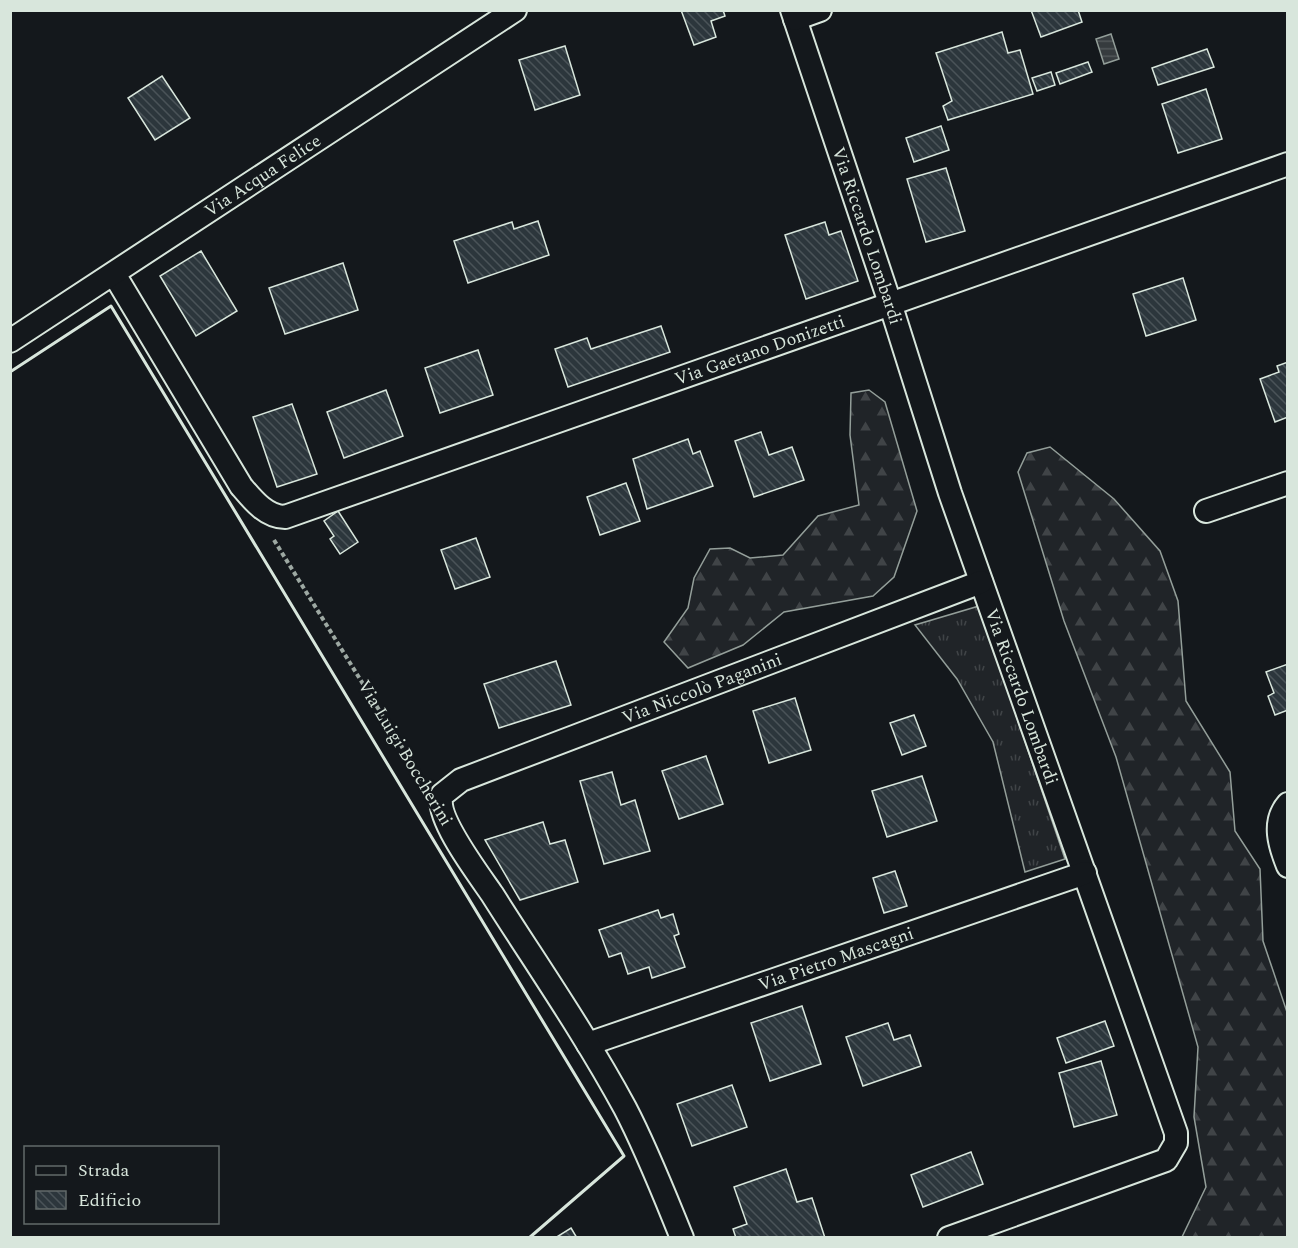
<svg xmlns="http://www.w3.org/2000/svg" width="1298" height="1248" font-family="Spectral,serif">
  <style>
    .grass { fill: url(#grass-tufts); stroke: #939e99; stroke-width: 1.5 }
    .forest { fill: url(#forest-firs); stroke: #939e99; stroke-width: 1.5 }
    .water { fill: url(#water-rules); stroke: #939e99; stroke-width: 1.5 }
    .building { fill: url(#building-back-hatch); stroke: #d8e6dc; stroke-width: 1.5 }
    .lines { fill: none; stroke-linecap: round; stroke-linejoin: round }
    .minor-casing { stroke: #d8e6dc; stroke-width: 26 }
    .path { stroke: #9da8a2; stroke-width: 4; stroke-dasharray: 4.5 3; stroke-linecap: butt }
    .minor { stroke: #14181c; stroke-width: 22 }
    .wall { stroke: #d8e6dc; stroke-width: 3 }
    .labels { text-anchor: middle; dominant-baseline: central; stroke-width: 4.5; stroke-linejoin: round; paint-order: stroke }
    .street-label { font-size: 18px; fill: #d8e6dc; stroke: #14181c }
  </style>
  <defs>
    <pattern id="grass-tufts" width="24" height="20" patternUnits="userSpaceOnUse" patternTransform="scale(1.5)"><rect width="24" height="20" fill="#202428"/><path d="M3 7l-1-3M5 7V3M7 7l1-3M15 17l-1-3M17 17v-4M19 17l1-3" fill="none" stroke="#404447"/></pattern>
    <pattern id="forest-firs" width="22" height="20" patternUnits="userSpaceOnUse" patternTransform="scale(1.5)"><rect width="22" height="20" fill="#202428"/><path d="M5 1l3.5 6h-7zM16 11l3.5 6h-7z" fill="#404447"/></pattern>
    <pattern id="water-rules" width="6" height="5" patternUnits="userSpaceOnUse" patternTransform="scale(1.5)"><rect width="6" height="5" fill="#363b3e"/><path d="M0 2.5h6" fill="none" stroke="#525759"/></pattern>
    <pattern id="building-back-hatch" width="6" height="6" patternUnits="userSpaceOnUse" patternTransform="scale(1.5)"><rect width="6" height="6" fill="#2c363c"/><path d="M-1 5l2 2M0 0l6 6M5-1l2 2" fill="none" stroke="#4a5358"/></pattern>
  </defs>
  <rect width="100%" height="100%" fill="#14181c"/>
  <!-- grass -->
  <path class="grass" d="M979,606L1065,859L1025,872L993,742L957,679L915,625Z"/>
  <!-- forest -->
  <g class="forest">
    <path d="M869,390L885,402L917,511L894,577L873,596L784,612L743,645L688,668L664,642L688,608L694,578L710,549L730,548L750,558L783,555L818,516L859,505L850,435L851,393Z"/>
    <path d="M1050,447L1114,499L1160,551L1178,601L1186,701L1230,772L1235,831L1260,869L1263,941L1287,1012V1237H1182L1206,1187L1194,1117L1198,1047L1116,757L1064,621L1018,472L1027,453Z"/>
  </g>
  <!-- water -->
  <path class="water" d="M1111,34L1119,59L1104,64L1096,39Z"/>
  <!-- building -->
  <g class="building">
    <path d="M681,10H723L725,16L711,21L716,37L694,45Z"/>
    <path d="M1031,10H1078L1082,22L1041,37Z"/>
    <path d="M1002,32L1008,53L1020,50L1033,94L948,120L943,106L952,101L936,53Z"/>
    <path d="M565,46L580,95L535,110L519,60Z"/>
    <path d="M1207,49L1214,67L1158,85L1152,68Z"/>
    <path d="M1088,62L1092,72L1060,84L1056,73Z"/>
    <path d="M1051,72L1055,85L1037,91L1032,78Z"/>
    <path d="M162,76L190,118L155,140L128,98Z"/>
    <path d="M1206,89L1222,139L1178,153L1162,104Z"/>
    <path d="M941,126L949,150L914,162L906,138Z"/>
    <path d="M946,168L965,231L926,242L907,179Z"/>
    <path d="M538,221L549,255L468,283L454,241L512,222L514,229Z"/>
    <path d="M825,222L829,235L841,231L858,281L806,299L785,235Z"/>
    <path d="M201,251L237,311L196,336L160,276Z"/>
    <path d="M343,263L358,310L285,334L269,288Z"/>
    <path d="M1183,278L1196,320L1146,336L1133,294Z"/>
    <path d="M661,326L670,352L568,387L555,349L587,338L591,349Z"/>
    <path d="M478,350L493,395L440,413L425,368Z"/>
    <path d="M1288,362V417L1275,422L1260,379L1279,372L1277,366Z"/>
    <path d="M386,390L403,436L344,458L327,412Z"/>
    <path d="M292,404L317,474L277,487L253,417Z"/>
    <path d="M761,432L769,455L792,447L804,480L754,497L735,441Z"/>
    <path d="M688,439L693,454L700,451L713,486L647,509L633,459Z"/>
    <path d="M626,483L640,521L600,535L587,497Z"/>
    <path d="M338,511L358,542L340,554L330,539L334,536L324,521Z"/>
    <path d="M476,538L490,577L455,589L441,550Z"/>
    <path d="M556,661L571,705L499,728L484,684Z"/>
    <path d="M1288,664V710L1275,715L1268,696L1274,693L1266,672Z"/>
    <path d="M795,698L811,750L769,763L753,711Z"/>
    <path d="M914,715L926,746L902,755L890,723Z"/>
    <path d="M706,756L723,804L679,819L662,771Z"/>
    <path d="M612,772L621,805L635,800L650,851L604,864L580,781Z"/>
    <path d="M922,776L937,821L887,837L872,791Z"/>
    <path d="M543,822L550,844L565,840L578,882L520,900L485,840Z"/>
    <path d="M895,871L907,906L884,913L873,878Z"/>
    <path d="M658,910L661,918L673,914L679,934L674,936L685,967L652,978L649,967L628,974L621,953L609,957L599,930Z"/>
    <path d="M802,1006L821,1064L770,1081L751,1023Z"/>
    <path d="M1105,1021L1114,1046L1066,1063L1057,1038Z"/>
    <path d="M888,1023L894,1040L910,1035L921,1066L863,1086L846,1037Z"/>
    <path d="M1101,1061L1117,1115L1074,1127L1059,1073Z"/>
    <path d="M732,1085L747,1127L692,1146L677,1104Z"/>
    <path d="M971,1152L983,1184L923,1207L911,1175Z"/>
    <path d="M786,1169L797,1202L812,1198L825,1238H736L733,1229L747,1224L734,1187Z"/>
    <path d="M571,1228L577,1238H555Z"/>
  </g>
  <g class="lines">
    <defs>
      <g id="minor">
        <path id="s1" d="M792,10L890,303L950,493L1176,1133V1143L1166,1160L949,1238"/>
        <path d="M795,19L820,10"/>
        <path id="s2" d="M114,274L241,486C252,499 266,517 285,517L1288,164"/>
        <path id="s3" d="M10,341L515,10"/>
        <path d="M1206,511L1288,483"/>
        <path d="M1288,804C1272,822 1280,846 1288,866"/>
        <path id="s4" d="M588,1044L1085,873"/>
        <path id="s5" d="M682,1238C664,1194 647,1150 625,1108C585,1034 537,965 492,894C479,875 434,816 442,795L461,780L981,582"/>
      </g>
    </defs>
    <!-- minor casing -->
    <use href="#minor" class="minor-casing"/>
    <!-- path -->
    <path class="path" d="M274,540L423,781"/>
    <!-- minor -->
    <use href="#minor" class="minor"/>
    <!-- wall -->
    <path class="wall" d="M10,372L111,306L624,1156L529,1238"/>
  </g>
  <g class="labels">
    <!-- street labels -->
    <g class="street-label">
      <text stroke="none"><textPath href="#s3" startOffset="302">Via Acqua Felice</textPath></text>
      <text stroke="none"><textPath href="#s1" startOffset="238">Via Riccardo Lombardi</textPath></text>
      <text stroke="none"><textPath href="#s2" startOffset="806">Via Gaetano Donizetti</textPath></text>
      <text stroke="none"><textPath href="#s5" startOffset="789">Via Niccolò Paganini</textPath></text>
      <text stroke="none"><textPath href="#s1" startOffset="724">Via Riccardo Lombardi</textPath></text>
      <text transform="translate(405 753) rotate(59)">Via Luigi Boccherini</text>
      <text stroke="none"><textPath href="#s4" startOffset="262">Via Pietro Mascagni</textPath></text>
    </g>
  </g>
  <!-- border -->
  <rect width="1298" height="1248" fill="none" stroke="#d8e6dc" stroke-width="24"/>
  <!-- legend -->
  <rect x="24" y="1146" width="195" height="78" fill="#14181c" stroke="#626a69" stroke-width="1.5"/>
  <rect x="36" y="1166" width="30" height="9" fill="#14181c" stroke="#626a69" stroke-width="1.5"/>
  <text x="78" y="1176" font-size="18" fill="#d8e6dc">Strada</text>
  <rect x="36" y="1191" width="30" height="18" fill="url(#building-back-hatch)" stroke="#626a69" stroke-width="1.5"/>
  <text x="78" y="1206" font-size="18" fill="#d8e6dc">Edificio</text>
</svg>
